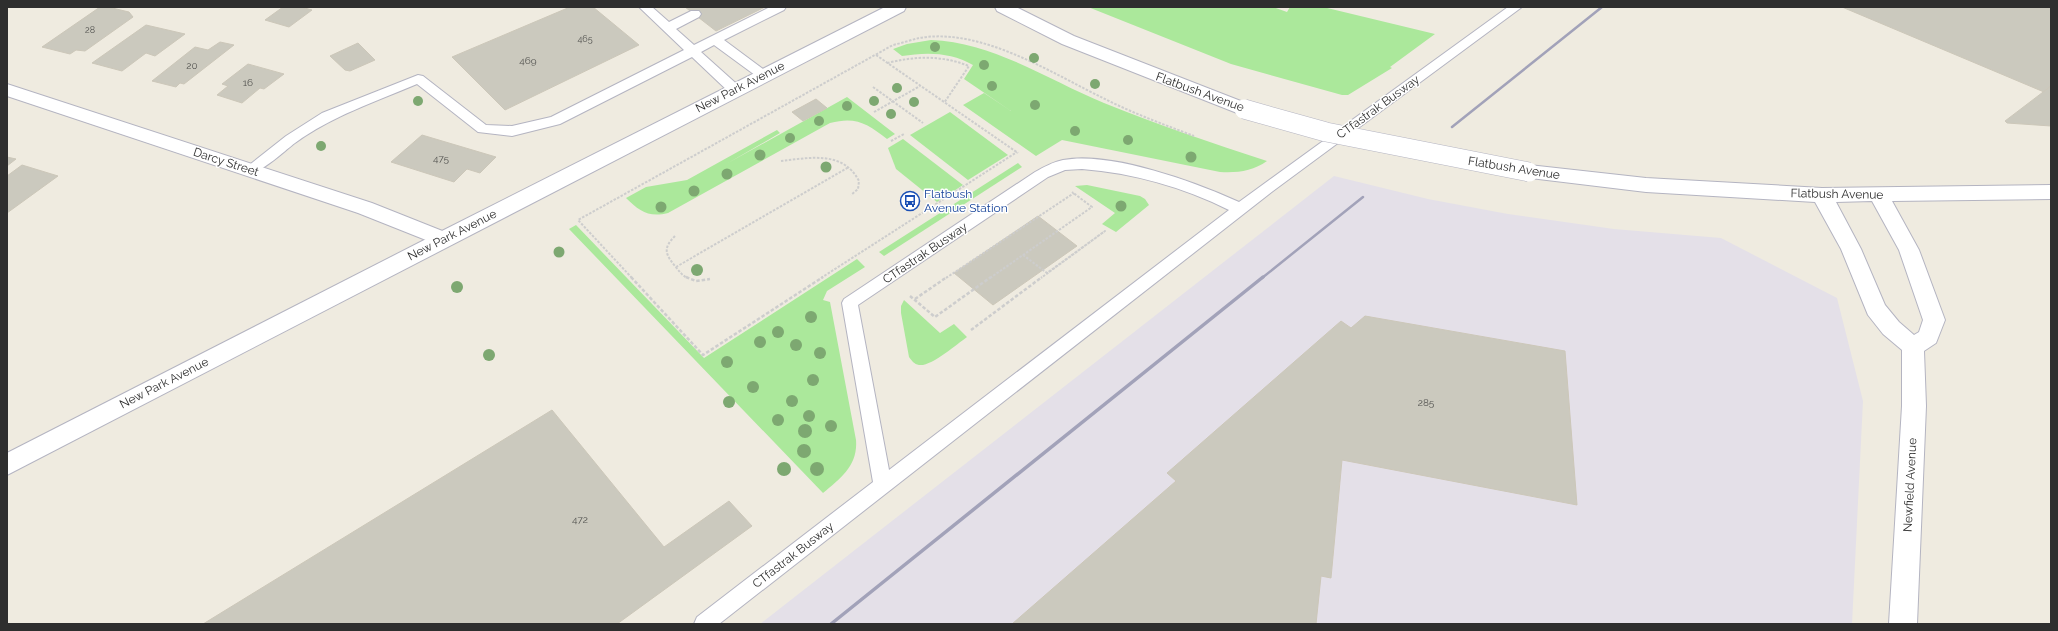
<svg xmlns="http://www.w3.org/2000/svg" width="2058" height="631" font-family="Raleway,sans-serif">
  <style>
    .industrial { fill: #e4e0e8 }
    .green { fill: #abe89b }
    .building { fill: #cbc9be; stroke: #ccc7b9 }
    .lines { fill: none; stroke-linecap: round; stroke-linejoin: round }
    .lane-casing { stroke: #b4b4c1; stroke-width: 2 }
    .street-casing { stroke: #b4b4c1; stroke-width: 2 }
    .secondary-casing { stroke: #b4b4c1; stroke-width: 2 }
    .path-far1 { stroke: #cdcdcd; stroke-width: 2; stroke-dasharray: 2.5 1.5; stroke-linecap: butt }
    .path { stroke: #cdcdcd; stroke-width: 2.5; stroke-dasharray: 3.5 2; stroke-linecap: butt }
    .lane { fill: #fff; fill-rule: evenodd }
    .street { fill: #fff; fill-rule: evenodd }
    .secondary { fill: #fff; fill-rule: evenodd }
    .rail-far1 { stroke: #a2a2b9; stroke-width: 2.5 }
    .rail { stroke: #a2a2b9; stroke-width: 3.5 }
    .secondary-bridge-casing { stroke: #b4b4c1; stroke-width: 20; stroke-linecap: butt }
    .secondary-bridge { stroke: #fff; stroke-width: 19 }
    .tree { fill: #7da871 }
    .labels { text-anchor: middle; dominant-baseline: central; stroke-width: 3; stroke-linejoin: round; paint-order: stroke }
    .far-number-label { font-size: 9px; fill: #555552 }
    .number-label { font-size: 10px; fill: #555552 }
    .street-label { font-size: 12px; fill: #2e2e2e; stroke: #fff }
    .transit-label { font-size: 12px; fill: #164399; stroke: #fff; text-anchor: start }
  </style>
  <rect width="100%" height="100%" fill="#efebe0"/>
  <!-- industrial -->
  <path class="industrial" d="M1334,176L1428,199L1508,214L1614,229L1721,238L1837,298L1863,401L1852,624H760Z"/>
  <!-- green -->
  <g class="green">
    <path d="M1088,7H1273L1287,12L1290,7H1323L1435,34L1390,67L1392,68L1348,95H1342L1231,64Z"/>
    <path d="M931,40C993,42 1048,80 1104,103C1158,125 1212,143 1267,161C1253,171 1238,173 1220,172L1062,140L1036,156L963,105L984,93L1011,111L964,79L973,65C951,52 926,52 902,56L893,49L907,44Z"/>
    <path d="M847,97L895,134L887,139C868,124 856,116 830,123L668,213C649,218 639,211 626,198L646,187L687,180L777,130L780,133L728,163Z"/>
    <path d="M950,112L1008,155L968,180L910,135Z"/>
    <path d="M903,139L963,185L937,202L896,169L888,148Z"/>
    <path d="M1018,163L1022,167L884,256L879,252Z"/>
    <path d="M1087,185L1140,196L1145,199L1149,205L1116,232L1102,224L1115,213L1075,186Z"/>
    <path d="M576,225L704,358L857,259L865,267L827,291L823,300L830,302L856,440C858,465 841,478 823,493L569,229Z"/>
    <path d="M904,300L940,333L954,324L967,337C957,344 931,367 919,365C914,364 912,361 909,357L901,313V306Z"/>
  </g>
  <!-- building -->
  <g class="building">
    <path d="M100,7H108L129,12L133,17L85,51L76,50L70,54L42,47Z"/>
    <path d="M283,7H301L312,10L289,27L265,20Z"/>
    <path d="M570,7H593L639,45L505,110L452,57Z"/>
    <path d="M685,7H765L716,31Z"/>
    <path d="M1842,7H2051V86L2044,92Z"/>
    <path d="M146,25L185,34L155,56L146,53L122,71L92,63Z"/>
    <path d="M220,42L234,45L184,84L180,83L176,87L152,81L195,47L208,50Z"/>
    <path d="M358,43L375,60L350,71L345,70L330,56Z"/>
    <path d="M248,64L284,74L264,89L260,88L242,103L217,95L228,86L222,84Z"/>
    <path d="M2051,86V126L2007,123L2005,121Z"/>
    <path d="M816,99L827,108L803,121L792,112Z"/>
    <path d="M422,135L496,157L480,173L467,169L454,182L391,162Z"/>
    <path d="M7,157L16,159L7,166Z"/>
    <path d="M22,165L58,176L7,213V176Z"/>
    <path d="M1038,216L1077,246L993,305L954,273Z"/>
    <path d="M1365,316L1565,351L1577,505L1342,460L1331,578L1321,576L1316,624H1012L1176,481L1167,473L1341,321L1351,328Z"/>
    <path d="M552,410L664,547L729,501L752,526L617,624H203Z"/>
  </g>
  <g class="lines">
    <defs>
      <g id="lane">
        <path d="M639,7H652L669,22L691,11H699L701,14L699,17L676,29L694,45L770,7H786L784,10L724,40L771,75L769,78H759L714,45L701,52L740,87L742,90L740,93H730L692,57L560,124L512,136L478,132L417,84C375,102 332,116 295,143C284,151 258,177 245,173L243,170L286,136L322,113L418,75L423,76L486,125L512,126L551,117L684,50Z"/>
        <path d="M1508,7H1522L1273,191L719,624H694L697,617L873,482L842,303L844,299L1035,172C1044,167 1053,162 1063,160C1110,151 1196,182 1239,202ZM1082,169C1133,173 1183,187 1229,210L889,470L858,305L1048,177L1065,170Z"/>
      </g>
      <path id="street" d="M7,84L372,203L450,234L453,239L450,244L443,246L436,244L358,213L7,96Z"/>
      <g id="secondary">
        <path d="M885,7H906L904,11L7,475V453L436,234Z"/>
        <path d="M995,7H1016L1074,36L1251,105L1253,109L1251,113L1244,115L1237,113L1062,44L997,11Z"/>
        <path d="M1529,165L1646,178L1822,188L2051,185V199L1892,201L1919,250L1945,320L1936,343L1924,351L1926,406L1917,624H1889L1902,406V350L1883,334L1868,315L1841,249L1815,202L1646,192L1522,177L1519,172L1522,167ZM1872,201L1899,250L1923,320L1919,332L1914,335L1899,322L1885,305L1861,249L1836,202Z"/>
      </g>
    </defs>
    <!-- lane casing -->
    <use href="#lane" class="lane-casing"/>
    <!-- street casing -->
    <use href="#street" class="street-casing"/>
    <!-- secondary casing -->
    <use href="#secondary" class="secondary-casing"/>
    <!-- path-far1 -->
    <g class="path-far1">
      <path d="M876,55L1018,153"/>
      <path d="M887,63C916,56 941,55 969,66L944,103"/>
      <path d="M873,87L923,123"/>
      <path d="M874,112L920,86"/>
      <path d="M891,141L904,134"/>
      <path d="M781,161C809,158 843,150 859,181L858,189L851,195"/>
      <path d="M675,236C663,248 665,254 675,266C679,271 682,275 687,278"/>
      <path d="M1023,255L1047,273L1105,231L1041,278"/>
      <path d="M676,267L849,167"/>
      <path d="M632,278L578,220L893,45C902,43 911,40 919,38C982,27 1053,74 1107,100C1135,114 1165,125 1194,136"/>
      <path d="M821,278L1017,152"/>
      <path d="M946,278L1074,193"/>
      <path d="M990,278L1092,207L1072,192"/>
    </g>
    <!-- path -->
    <g class="path">
      <path d="M631,277L703,355L823,277"/>
      <path d="M686,277L696,281L710,279"/>
      <path d="M910,296L935,317L991,277"/>
      <path d="M915,299L947,277"/>
      <path d="M971,330L1042,277"/>
    </g>
    <!-- lane -->
    <use href="#lane" class="lane"/>
    <!-- street -->
    <use href="#street" class="street"/>
    <!-- secondary -->
    <use href="#secondary" class="secondary"/>
    <!-- rail-far1 -->
    <g class="rail-far1">
      <path d="M1452,127L1602,7"/>
      <path d="M1262,278L1363,197"/>
    </g>
    <!-- rail -->
    <path class="rail" d="M831,624L1263,277"/>
    <defs>
      <path id="secondary-bridge" d="M1244,109L1326,132L1529,172"/>
    </defs>
    <!-- secondary-bridge casing -->
    <use href="#secondary-bridge" class="secondary-bridge-casing"/>
    <!-- secondary-bridge -->
    <use href="#secondary-bridge" class="secondary-bridge"/>
  </g>
  <!-- trees -->
  <g class="tree">
    <circle cx="935" cy="47" r="5"/>
    <circle cx="1034" cy="58" r="5"/>
    <circle cx="984" cy="65" r="5"/>
    <circle cx="1095" cy="84" r="5"/>
    <circle cx="992" cy="86" r="5"/>
    <circle cx="897" cy="88" r="5"/>
    <circle cx="418" cy="101" r="5"/>
    <circle cx="874" cy="101" r="5"/>
    <circle cx="914" cy="102" r="5"/>
    <circle cx="1035" cy="105" r="5"/>
    <circle cx="847" cy="106" r="5"/>
    <circle cx="891" cy="114" r="5"/>
    <circle cx="819" cy="121" r="5"/>
    <circle cx="1075" cy="131" r="5"/>
    <circle cx="790" cy="138" r="5"/>
    <circle cx="1128" cy="140" r="5"/>
    <circle cx="321" cy="146" r="5"/>
    <circle cx="760" cy="155" r="5.5"/>
    <circle cx="1191" cy="157" r="5.5"/>
    <circle cx="826" cy="167" r="5.5"/>
    <circle cx="727" cy="174" r="5.5"/>
    <circle cx="694" cy="191" r="5.5"/>
    <circle cx="1121" cy="206" r="5.5"/>
    <circle cx="661" cy="207" r="5.5"/>
    <circle cx="559" cy="252" r="5.5"/>
    <circle cx="697" cy="270" r="6"/>
    <circle cx="457" cy="287" r="6"/>
    <circle cx="811" cy="317" r="6"/>
    <circle cx="778" cy="332" r="6"/>
    <circle cx="760" cy="342" r="6"/>
    <circle cx="796" cy="345" r="6"/>
    <circle cx="820" cy="353" r="6"/>
    <circle cx="489" cy="355" r="6"/>
    <circle cx="727" cy="362" r="6"/>
    <circle cx="813" cy="380" r="6"/>
    <circle cx="753" cy="387" r="6"/>
    <circle cx="792" cy="401" r="6"/>
    <circle cx="729" cy="402" r="6"/>
    <circle cx="809" cy="416" r="6"/>
    <circle cx="778" cy="420" r="6"/>
    <circle cx="831" cy="426" r="6"/>
    <circle cx="805" cy="431" r="7"/>
    <circle cx="804" cy="451" r="7"/>
    <circle cx="784" cy="469" r="7"/>
    <circle cx="817" cy="469" r="7"/>
  </g>
  <!-- icons -->
  <defs>
    <symbol id="bus-ring" viewBox="-11 -11 22 22"><circle r="9.5" fill="#fff" stroke="#1a4fb4" stroke-width="1.5"/><path d="M-5-6H5V4H4V6H2V4H-2V6H-4V4H-5ZM-3.5-4V0h7V-4ZM-3.5 1.2v1.5H-2V1.2ZM2 1.2v1.5H3.5V1.2Z" fill="#1a4fb4"/></symbol>
  </defs>
  <g fill-rule="evenodd">
    <use href="#bus-ring" x="899" y="190" width="22" height="22"/>
  </g>
  <g class="labels">
    <!-- far-number labels -->
    <g class="far-number-label">
      <text x="90" y="30">28</text>
      <text x="585" y="39">465</text>
    </g>
    <!-- number labels -->
    <g class="number-label">
      <text x="528" y="60">469</text>
      <text x="192" y="65">20</text>
      <text x="248" y="82">16</text>
      <text x="441" y="158">475</text>
      <text x="1426" y="402">285</text>
      <text x="580" y="519">472</text>
    </g>
    <!-- street labels -->
    <g class="street-label">
      <text transform="translate(740 87) rotate(-27)">New Park Avenue</text>
      <text transform="translate(1200 92) rotate(20)">Flatbush Avenue</text>
      <text transform="translate(1378 107) rotate(-36)">CTfastrak Busway</text>
      <text transform="translate(226 162) rotate(18)">Darcy Street</text>
      <text transform="translate(1514 168) rotate(9)">Flatbush Avenue</text>
      <text transform="translate(1837 194) rotate(1)">Flatbush Avenue</text>
      <text transform="translate(452 235) rotate(-27)">New Park Avenue</text>
      <text transform="translate(925 253) rotate(-34)">CTfastrak Busway</text>
      <text transform="translate(164 383) rotate(-27)">New Park Avenue</text>
      <text transform="translate(1910 485) rotate(-87)">Newfield Avenue</text>
      <text transform="translate(793 555) rotate(-38)">CTfastrak Busway</text>
    </g>
    <!-- transit labels -->
    <g class="transit-label">
      <text x="924" y="194">Flatbush<tspan x="924" dy="14">Avenue Station</tspan></text>
    </g>
  </g>
  <!-- border -->
  <rect width="2058" height="631" fill="none" stroke="#2e2e2e" stroke-width="16"/>
</svg>
